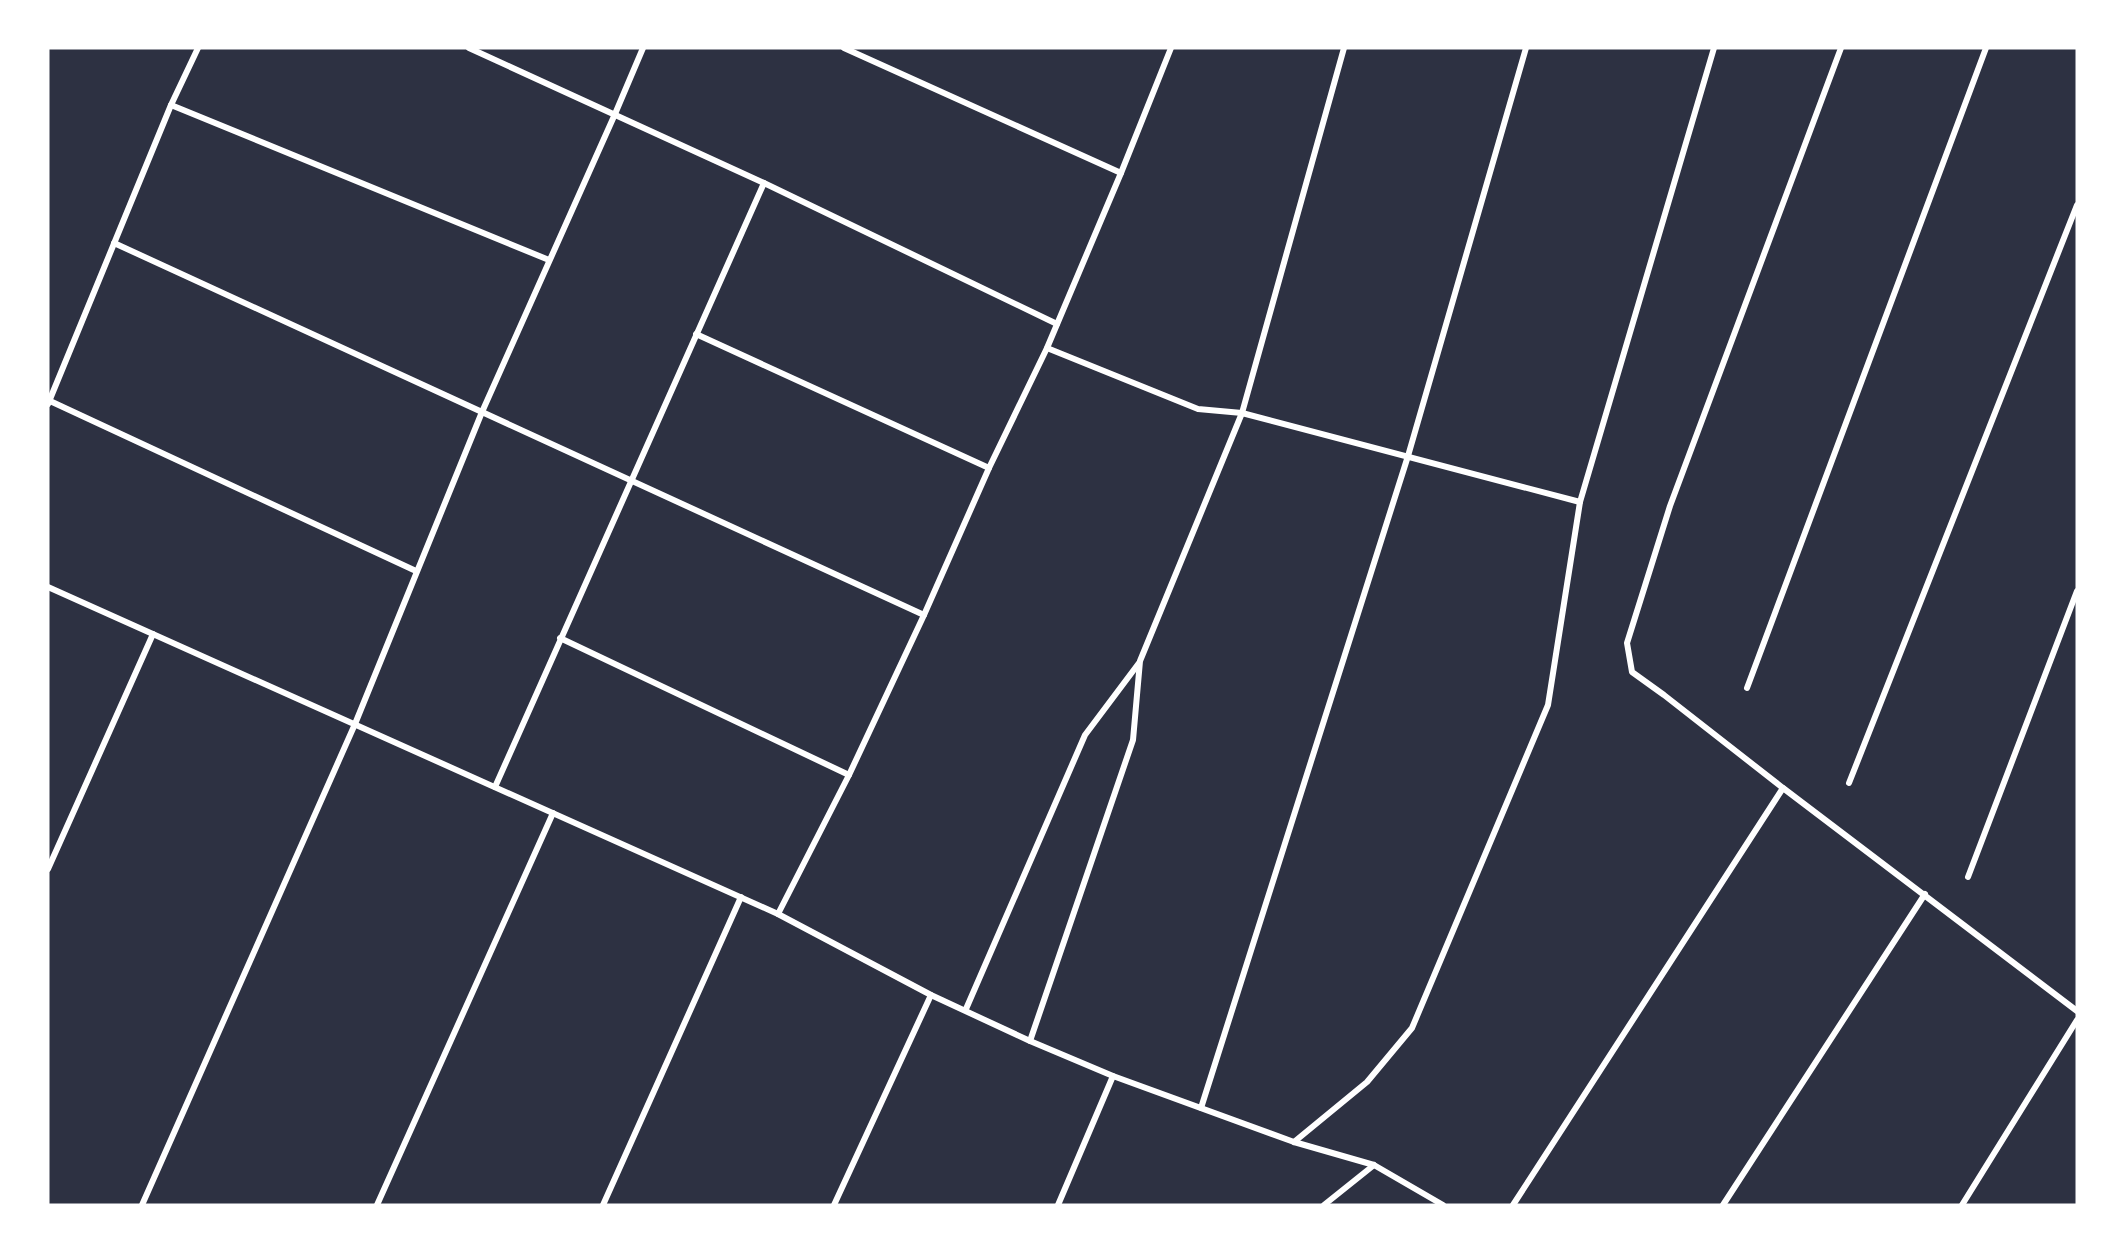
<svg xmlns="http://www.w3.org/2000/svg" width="2125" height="1253" font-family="Poppins,sans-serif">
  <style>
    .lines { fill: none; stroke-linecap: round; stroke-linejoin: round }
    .minor { stroke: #fff; stroke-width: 6 }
  </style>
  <rect width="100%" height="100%" fill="#2d3142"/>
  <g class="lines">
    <!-- minor -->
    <g class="minor">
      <path d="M469,48L764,183L1057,324"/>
      <path d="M844,48L1121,173"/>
      <path d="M171,105L549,260"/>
      <path d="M114,243L924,615"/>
      <path d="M696,334L989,468"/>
      <path d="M1047,348L1198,409L1242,413L1580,502"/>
      <path d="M50,401L416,571"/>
      <path d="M48,404L171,105L198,48"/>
      <path d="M48,587L778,914L931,995L1030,1041L1113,1076L1294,1142L1374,1165L1443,1205"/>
      <path d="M560,638L849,775"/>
      <path d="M1747,688L1986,48"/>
      <path d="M1849,783L2077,205"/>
      <path d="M495,787L764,183"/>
      <path d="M1783,788L2077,1011"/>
      <path d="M48,869L153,634"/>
      <path d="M1968,877L2077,591"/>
      <path d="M778,914L849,775L924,615L989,468L1047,348L1121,173L1171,48"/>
      <path d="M966,1009L1085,735L1139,663"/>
      <path d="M1030,1041L1133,740L1140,661L1242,413L1344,48"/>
      <path d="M1201,1108L1408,456L1526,48"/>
      <path d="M1294,1142L1367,1082L1412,1028L1548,705L1580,502L1714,48"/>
      <path d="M142,1205L355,724L482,412L615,114L643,48"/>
      <path d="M377,1205L553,813"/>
      <path d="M603,1205L741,897"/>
      <path d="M834,1205L931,995"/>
      <path d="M1058,1205L1113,1076"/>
      <path d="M1324,1205L1374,1165"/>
      <path d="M1513,1205L1783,788L1664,695L1632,672L1627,643L1670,506L1841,48"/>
      <path d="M1723,1205L1925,894"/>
      <path d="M1962,1205L2077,1020"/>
    </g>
  </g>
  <!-- border -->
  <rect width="2125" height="1253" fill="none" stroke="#ffffff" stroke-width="99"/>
</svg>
